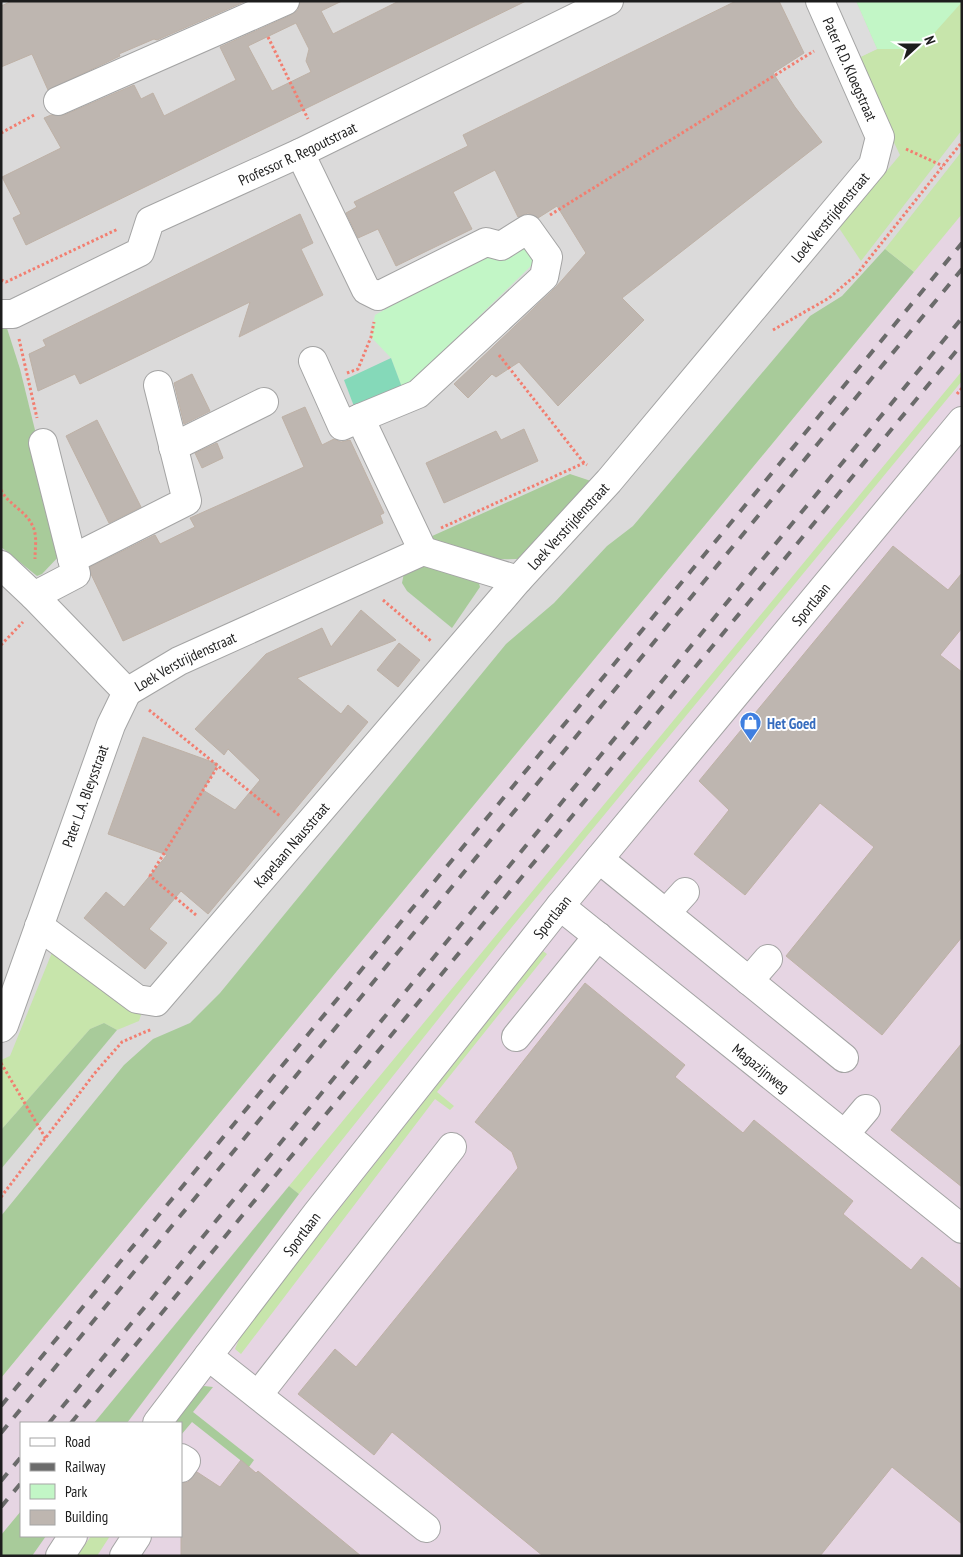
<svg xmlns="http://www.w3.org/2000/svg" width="963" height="1557" font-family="'PT Sans Narrow',sans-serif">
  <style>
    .residential { fill: #dbdada }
    .industrial { fill: #e6d5e3; fill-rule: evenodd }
    .grass { fill: #c7e5ab }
    .forest { fill: #a8cb9a }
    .park { fill: #c2f6c6 }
    .pitch { fill: #85d9b9 }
    .parking { fill: #ddd }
    .building { fill: #beb6b0; stroke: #beb1a6; fill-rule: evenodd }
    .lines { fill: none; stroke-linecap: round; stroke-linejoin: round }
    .minor-casing { stroke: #a4a4a4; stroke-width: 30 }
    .path { stroke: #f27e70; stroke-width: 3; stroke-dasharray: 2.5 2.5; stroke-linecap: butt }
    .minor { stroke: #fff; stroke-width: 28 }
    .rail { stroke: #6b6b6b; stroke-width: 4; stroke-dasharray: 10 10; stroke-linecap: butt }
    .labels { text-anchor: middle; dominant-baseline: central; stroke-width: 4; stroke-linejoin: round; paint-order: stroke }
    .street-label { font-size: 15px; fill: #1d1d1d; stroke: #fff }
    .shop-label { font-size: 15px; font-weight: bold; fill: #366cbe; stroke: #fff; text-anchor: start }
  </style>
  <rect width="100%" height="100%" fill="#edeae3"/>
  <!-- residential -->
  <path class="residential" d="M1,1H962V156L1,1378Z"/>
  <!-- industrial -->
  <path class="industrial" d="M962,156V1556H1V1378L914,272ZM21,1423H181V1536H21Z"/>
  <!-- grass -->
  <g class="grass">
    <path d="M856,1H962V130L861,261L839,228L900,155L854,60L877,49Z"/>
    <path d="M962,151V214L914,272L885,249Z"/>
    <path d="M962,371V381L502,939L299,1194L289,1186Z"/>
    <path d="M53,950L143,1009L139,1021L117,1030L104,1023L90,1029L1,1130V1060L10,1056Z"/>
    <path d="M543,951L547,954L437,1092L454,1106L450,1110L435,1099L241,1354L235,1349L242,1332Z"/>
    <path d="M91,1536H110L97,1556H77Z"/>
  </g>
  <!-- forest -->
  <g class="forest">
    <path d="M885,249L914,272L1,1378V1216L124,1065L153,1039L190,1023L220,993L506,644L554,603L607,546L633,526L810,316L842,296Z"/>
    <path d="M1,320L5,322L20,369L61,536V554L42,574L37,576L1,547Z"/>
    <path d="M570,474L591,481L524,558C493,563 465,553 435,545L430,537Z"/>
    <path d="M433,560L478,580L480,587L452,628L407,591L402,583L404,573Z"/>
    <path d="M104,1023L117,1030L1,1169V1130L90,1029Z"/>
    <path d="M289,1186L299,1194L127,1423H94Z"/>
    <path d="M204,1386L213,1387L193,1412L254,1460L249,1467L192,1422L181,1435V1423H174L199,1389Z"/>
    <path d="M21,1511V1536H46L32,1556H1V1535Z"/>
  </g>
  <!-- park -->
  <g class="park">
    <path d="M856,1H962V2L920,49H877Z"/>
    <path d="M521,238L535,262L403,390L391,358L371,337L375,315L479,257L489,258Z"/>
  </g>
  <!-- pitch -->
  <path class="pitch" d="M391,358L403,390L355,409L344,380Z"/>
  <!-- parking -->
  <path class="parking" d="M829,1H856L877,49L854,60Z"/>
  <!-- building -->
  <g class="building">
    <path d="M12,1H246L157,40L154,39L119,54L120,56L48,90L32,54L1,67V6Z"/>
    <path d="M300,1H342L321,11L333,34L399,1H526L26,245L13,218L21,214L2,177L61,148L44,118L51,115H64L134,85L141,99L153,93L164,116L236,80L220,47L291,15L298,10ZM296,23L309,49L306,61L311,72L272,91L248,46Z"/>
    <path d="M736,1H779L804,53L773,73L795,107L822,142L622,298L644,320L558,406L519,362L496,377L492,374L468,398L454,384L555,288L586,253L557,206L538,218L528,213L518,217L495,170L453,192L472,229L396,266L378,229L358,238L346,213L357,207L354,202L468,146L463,135Z"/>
    <path d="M300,214L313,243L301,249L323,295L239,337L250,302L80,384L75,374L38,391L29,354L46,346L43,340Z"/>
    <path d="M192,374L210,411L184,424L174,383Z"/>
    <path d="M305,407L322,445L334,439L341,442L350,440L384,513L380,515L383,523L123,641L91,574L90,567L155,535L160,544L195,527L190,518L304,467L282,417Z"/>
    <path d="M97,420L141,507L109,523L66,436Z"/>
    <path d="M524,429L538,461L444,503L426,463L496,431L501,440Z"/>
    <path d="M217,443L223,458L202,468L195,453Z"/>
    <path d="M893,546L948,590L962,573V628L940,655L962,672V937L882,1035L786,956L874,847L820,803L745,895L694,854L729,810L699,781Z"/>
    <path d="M361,610L396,640L297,678L341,714L348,705L368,722L208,914L181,891L149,929L167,943L145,969L84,918L106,892L124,907L167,855L108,834L143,737L218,764L203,790L235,810L260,780L228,749L224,755L195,729L266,654L322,628L331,647Z"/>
    <path d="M399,643L420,660L398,687L377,670Z"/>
    <path d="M585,983L685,1065L675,1077L743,1133L754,1120L853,1201L843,1214L911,1270L922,1257L962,1290V1524L892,1467L820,1556H543L392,1432L374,1455L298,1394L335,1349L356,1367L518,1168L512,1152L475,1122Z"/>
    <path d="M962,1043V1187L891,1130Z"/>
    <path d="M241,1460L256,1473L258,1471L361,1556H181V1483L188,1482L197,1472L220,1487Z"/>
  </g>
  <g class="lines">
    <defs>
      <g id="minor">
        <path d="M58,101L285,1"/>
        <path d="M300,153L366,290L378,296L486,242L501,246L528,229L548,257L544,277L418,394L360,418L423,551"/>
        <path id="s1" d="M1,314H13L140,252L150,221L300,153L609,1"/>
        <path d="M313,361L342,426L360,418"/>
        <path d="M173,447L264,402"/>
        <path d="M72,559L187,501L158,385"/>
        <path d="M1,565L34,596L127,692L111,725L4,1025L1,1028"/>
        <path d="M34,596L76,574L43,443"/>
        <path id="s2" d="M127,692L179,661L423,551L518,580"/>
        <path d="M599,859L844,1058"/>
        <path id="s3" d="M560,906L962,1229"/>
        <path d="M666,913L685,892"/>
        <path id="s4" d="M39,926L137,999L156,1002L518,580L609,481L873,165L880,137L820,1"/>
        <path d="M749,981L768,959"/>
        <path d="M516,1037L598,936"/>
        <path d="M845,1134L866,1109"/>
        <path d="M208,1356L426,1528"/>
        <path d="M258,1395L452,1147"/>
        <path id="s5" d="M157,1423L317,1213L560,906L962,421"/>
        <path d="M181,1458L186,1461L181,1468"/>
        <path d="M60,1556L73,1536"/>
        <path d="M124,1556L137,1536"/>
      </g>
    </defs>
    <!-- minor casing -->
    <use href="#minor" class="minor-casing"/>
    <!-- path -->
    <g class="path">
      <path d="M268,37L308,119"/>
      <path d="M1,133L36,114"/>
      <path d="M906,149L943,166"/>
      <path d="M550,215L814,51"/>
      <path d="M1,280L6,282L118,229"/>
      <path d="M773,330L829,298L857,274L962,142"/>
      <path d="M19,339L37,418"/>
      <path d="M499,355L584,463"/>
      <path d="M347,373L358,369L371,337L374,322"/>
      <path d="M957,394L962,388"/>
      <path d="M1,490C8,504 24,510 31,523C38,533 35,547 35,559"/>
      <path d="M441,528L584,463L587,465"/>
      <path d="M383,600L431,641"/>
      <path d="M1,645L23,622"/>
      <path d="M149,710L280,816"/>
      <path d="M196,915L150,876L218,766"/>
      <path d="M1,1063L46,1139"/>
      <path d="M1,1197L94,1074L122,1042L152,1029"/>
    </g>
    <!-- minor -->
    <use href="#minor" class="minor"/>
    <!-- rail -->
    <g class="rail">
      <path d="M1,1406L962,243"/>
      <path d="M49,1423L962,318"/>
      <path d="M71,1423L962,344"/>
      <path d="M1,1433L962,269"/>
      <path d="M1,1481L21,1457"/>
      <path d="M1,1507L21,1483"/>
    </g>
  </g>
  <!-- icons -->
  <defs>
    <symbol id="shop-pin" viewBox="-11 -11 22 30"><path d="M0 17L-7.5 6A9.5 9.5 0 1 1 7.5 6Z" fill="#3f7fe0" stroke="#fff"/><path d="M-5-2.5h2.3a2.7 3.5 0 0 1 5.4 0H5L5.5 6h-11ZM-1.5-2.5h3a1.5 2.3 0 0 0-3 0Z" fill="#fff"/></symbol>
  </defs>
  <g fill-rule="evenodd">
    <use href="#shop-pin" x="738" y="710" width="25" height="34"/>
  </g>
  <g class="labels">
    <!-- street labels -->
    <g class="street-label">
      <text transform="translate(850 69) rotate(66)">Pater R.D. Kloegstraat</text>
      <text stroke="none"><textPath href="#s1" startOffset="348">Professor R. Regoutstraat</textPath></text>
      <text stroke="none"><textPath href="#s4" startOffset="1176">Loek Verstrijdenstraat</textPath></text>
      <text stroke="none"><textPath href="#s4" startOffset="771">Loek Verstrijdenstraat</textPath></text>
      <text stroke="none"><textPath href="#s5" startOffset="1048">Sportlaan</textPath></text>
      <text stroke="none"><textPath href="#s2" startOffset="66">Loek Verstrijdenstraat</textPath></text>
      <text transform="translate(85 796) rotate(-70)">Pater L.A. Bleysstraat</text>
      <text stroke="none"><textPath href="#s4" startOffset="349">Kapelaan Nausstraat</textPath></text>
      <text stroke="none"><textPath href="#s5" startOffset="642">Sportlaan</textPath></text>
      <text stroke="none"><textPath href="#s3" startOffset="258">Magazijnweg</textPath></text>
      <text stroke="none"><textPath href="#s5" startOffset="238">Sportlaan</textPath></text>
    </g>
    <!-- shop labels -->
    <g class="shop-label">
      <text x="767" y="723">Het Goed</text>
    </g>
  </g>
  <!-- border -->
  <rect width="963" height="1557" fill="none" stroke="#1d1d1d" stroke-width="5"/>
  <!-- legend -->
  <rect x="20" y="1422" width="162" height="115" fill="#ffffff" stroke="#a5a5a5"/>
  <rect x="30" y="1438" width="25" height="8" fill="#ffffff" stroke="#a5a5a5"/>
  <text x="65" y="1447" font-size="15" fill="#1d1d1d">Road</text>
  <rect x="30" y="1463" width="25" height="8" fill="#6b6b6b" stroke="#a5a5a5"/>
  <text x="65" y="1472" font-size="15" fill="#1d1d1d">Railway</text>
  <rect x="30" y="1484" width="25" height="15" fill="#c2f6c6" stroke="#a5a5a5"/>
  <text x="65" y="1497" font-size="15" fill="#1d1d1d">Park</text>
  <rect x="30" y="1510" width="25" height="15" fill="#beb6b0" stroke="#a5a5a5"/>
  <text x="65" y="1522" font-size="15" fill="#1d1d1d">Building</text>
  <!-- north arrow -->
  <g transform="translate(918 45) rotate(69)" stroke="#ffffff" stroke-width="4" paint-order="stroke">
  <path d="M0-4L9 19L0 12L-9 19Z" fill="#1d1d1d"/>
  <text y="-8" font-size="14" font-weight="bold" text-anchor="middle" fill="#1d1d1d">N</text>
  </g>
</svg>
